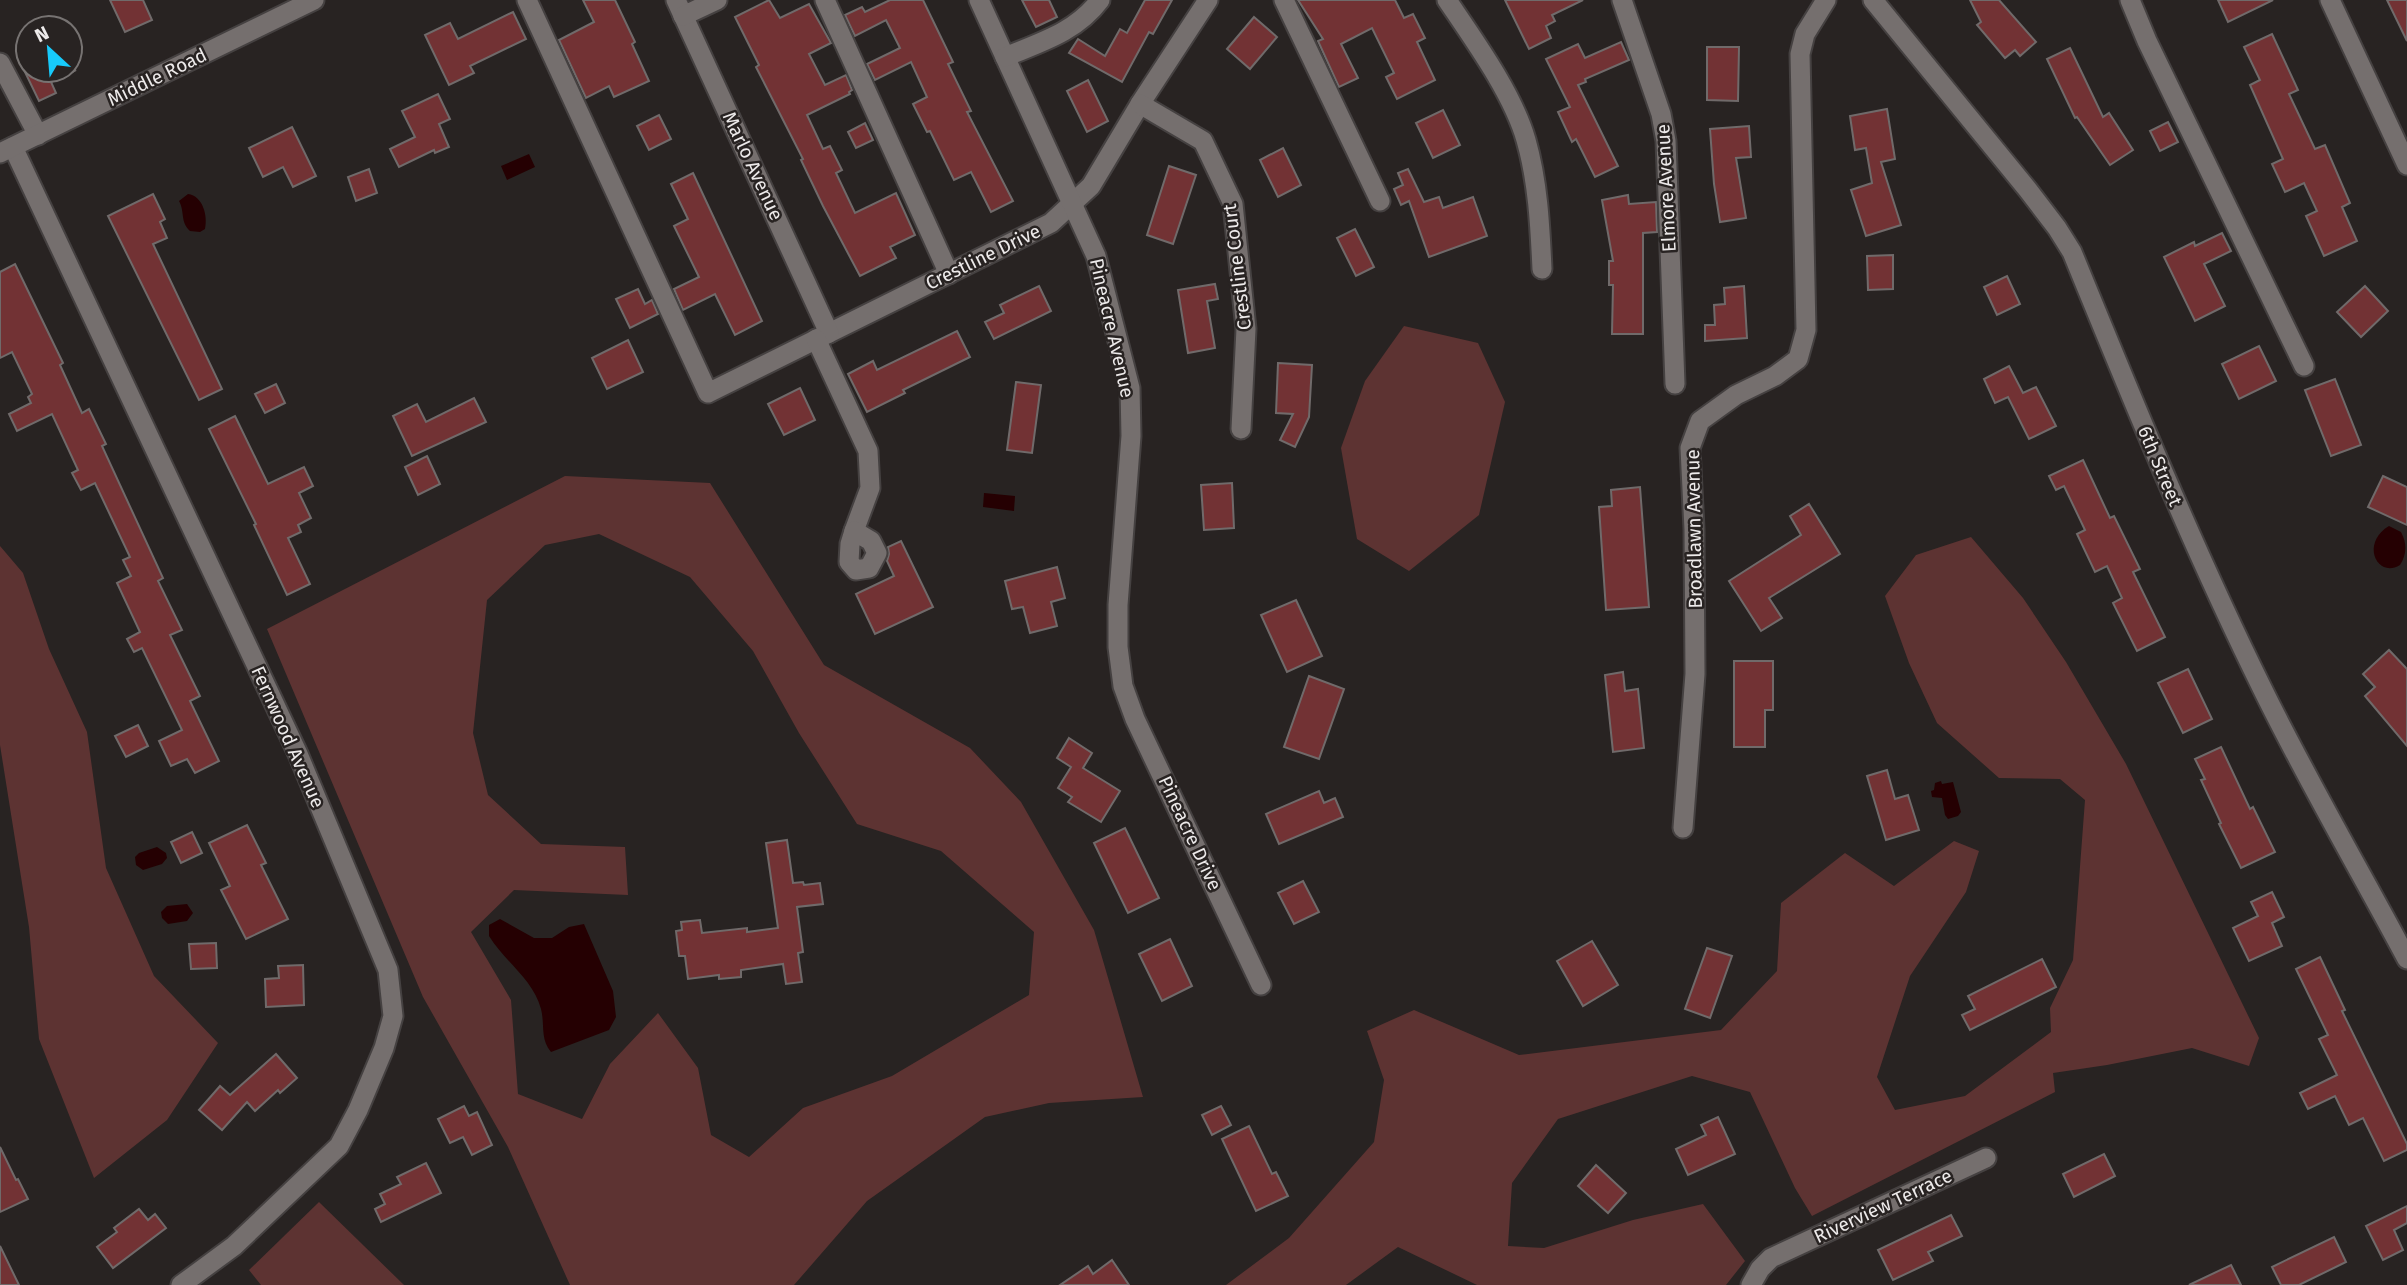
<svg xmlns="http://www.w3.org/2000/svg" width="2407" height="1285" font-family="'Fira Sans',sans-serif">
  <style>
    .green { fill: #5d3332; fill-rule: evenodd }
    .water { fill: #250002 }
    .building { fill: #723234; stroke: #706a6a; stroke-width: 2 }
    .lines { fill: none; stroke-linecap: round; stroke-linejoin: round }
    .minor-casing { stroke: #454141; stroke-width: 23 }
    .minor { stroke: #756f6e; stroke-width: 19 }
    .labels { text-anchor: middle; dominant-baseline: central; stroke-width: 5; stroke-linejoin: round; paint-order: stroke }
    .street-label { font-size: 19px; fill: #edeaea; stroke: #282322 }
  </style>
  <rect width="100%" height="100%" fill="#282322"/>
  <!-- green -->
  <g class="green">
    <path d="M1404,326L1478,343L1505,402L1479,515L1409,571L1357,539L1341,448L1365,381Z"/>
    <path d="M565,476L710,483L824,665L970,748L1021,802L1094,930L1143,1097L1049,1103L985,1117L867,1201L794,1285H570L508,1147L423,997L267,629ZM599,534L690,577L753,651L799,733L857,824L941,851L1034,932L1029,995L892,1076L803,1108L749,1157L711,1135L698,1068L658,1013L610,1064L582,1119L518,1094L511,1000L471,932L514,890L628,895L625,847L541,844L488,795L473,733L487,600L545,545Z"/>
    <path d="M1971,537L2023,598L2066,662L2126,764L2259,1038L2249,1066L2192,1048L2107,1065L2053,1073L2055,1092L1812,1216L1795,1188L1750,1092L1692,1076L1558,1119L1512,1183L1508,1246L1544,1248L1633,1220L1703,1204L1745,1261L1726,1285H1477L1398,1247L1346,1285H1226L1289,1238L1374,1142L1384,1080L1367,1031L1414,1010L1519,1055L1721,1030L1777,971L1781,903L1845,853L1894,886L1954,841L1979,851L1966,892L1910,976L1877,1077L1895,1110L1965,1096L2051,1032L2050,1008L2073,960L2085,800L2060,779L1999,778L1937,723L1909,663L1885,596L1916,555Z"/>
    <path d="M0,546L23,573L49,649L87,732L106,868L154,976L218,1043L167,1120L94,1178L39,1039L29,927L0,745Z"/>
    <path d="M319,1202L404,1285H261L249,1270Z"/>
  </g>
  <!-- water -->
  <g class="water">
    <path d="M529,154L535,167L507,180L501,166Z"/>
    <path d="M188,194C203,196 208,216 205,229L200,232L190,231C180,222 185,212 179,201Z"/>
    <path d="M984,493L1015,496L1014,511L983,507Z"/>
    <path d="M2389,526L2401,532C2407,543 2407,554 2400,565C2377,579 2360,543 2389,526Z"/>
    <path d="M1941,781L1942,784L1953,782L1961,812L1958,816L1948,819L1945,815L1942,798L1932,797L1931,791L1934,790L1935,783Z"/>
    <path d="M157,847L166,853L167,858L162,864L143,870L136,865L135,857L139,853Z"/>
    <path d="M187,904L193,913L187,921L168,924L162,918L161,912L167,906Z"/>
    <path d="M500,919L534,938H552L569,927L584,924L613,991L616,1017L609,1030L551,1052C540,1039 545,1025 541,1009C533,979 505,962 489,936V925Z"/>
  </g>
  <!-- building -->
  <g class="building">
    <path d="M110,0H143L152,20L125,32Z"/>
    <path d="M583,0H615L635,42L632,44L649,81L614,97L609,86L586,98L559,40L594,22Z"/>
    <path d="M769,0L780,18L809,4L831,43L809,54L825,85L846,75L852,90L849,92L850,94L807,115L823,149L830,146L842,170L836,173L855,213L896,193L915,235L890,247L896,258L860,276L823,206L801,160L803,159L756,67L759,65L735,17Z"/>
    <path d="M890,0H923L953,62L948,64L971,111L967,112L1013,201L991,212L971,172L954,180L930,131L927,132L913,104L927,97L911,62L875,80L867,64L900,48L886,20L855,36L845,15L862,7L865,12Z"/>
    <path d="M1022,0H1049L1057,17L1036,27Z"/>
    <path d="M1145,0H1172L1153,34L1149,32L1122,82L1069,53L1078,39L1105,56L1120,29L1127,33Z"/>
    <path d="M1298,0H1395L1404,18L1413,14L1425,38L1417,42L1435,80L1397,99L1386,77L1394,73L1372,28L1341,44L1358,78L1339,87L1318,41L1323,39Z"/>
    <path d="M1505,0H1583L1552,15L1555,21L1546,26L1551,38L1529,49Z"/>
    <path d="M1970,0H1999L2036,42L2020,56L2015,50L2005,58L1977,25L1981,22Z"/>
    <path d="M2218,0H2273L2228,22Z"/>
    <path d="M2387,0H2407V41Z"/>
    <path d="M513,12L526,39L470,66L474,73L449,85L425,35L450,23L458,39Z"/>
    <path d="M1254,17L1277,37L1250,69L1227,49Z"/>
    <path d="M2272,34L2298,90L2289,94L2315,149L2325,145L2350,203L2342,207L2357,241L2324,256L2306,216L2317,211L2304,183L2285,192L2272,164L2283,159L2250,85L2260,80L2244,47Z"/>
    <path d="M1621,42L1629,60L1585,79L1586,82L1578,85L1618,166L1595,177L1576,139L1572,142L1558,112L1570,107L1546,59L1578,44L1585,58Z"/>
    <path d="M1707,47H1739L1738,101L1707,100Z"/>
    <path d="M2070,48L2103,117L2109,113L2133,150L2110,165L2077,117L2075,118L2047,59Z"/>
    <path d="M24,70H76L51,82L56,93L39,101Z"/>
    <path d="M1088,80L1108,121L1087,132L1067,91Z"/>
    <path d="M438,94L450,119L439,124L449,147L435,153L434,150L399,167L390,149L415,137L402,111Z"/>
    <path d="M1887,109L1895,159L1881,162L1901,225L1866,236L1851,190L1872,183L1866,148L1855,150L1850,116Z"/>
    <path d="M1443,110L1460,145L1433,158L1416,123Z"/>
    <path d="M659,115L671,139L649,150L637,126Z"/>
    <path d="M2168,122L2178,142L2160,151L2150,131Z"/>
    <path d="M865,123L873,140L856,148L848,132Z"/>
    <path d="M1749,126L1751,157L1736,158L1746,218L1720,222L1714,184L1710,129Z"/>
    <path d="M292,127L316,176L293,187L283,167L263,177L249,148Z"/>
    <path d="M1283,148L1301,185L1278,197L1260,160Z"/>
    <path d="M1169,166L1196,175L1173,244L1147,235Z"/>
    <path d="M369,169L377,193L356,201L348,177Z"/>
    <path d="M1408,169L1424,202L1439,197L1443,208L1473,197L1487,236L1429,257L1409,201L1401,205L1394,189L1403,185L1398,173Z"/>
    <path d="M693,173L762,321L735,335L715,294L683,310L674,289L699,277L674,226L688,219L671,184Z"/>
    <path d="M153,194L165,219L160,222L167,238L153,244L222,389L199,400L108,216Z"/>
    <path d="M1628,195L1629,204L1656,202L1657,232L1643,233V334H1612L1613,285H1609V261H1613L1602,200Z"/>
    <path d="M1355,229L1374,267L1356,276L1337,238Z"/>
    <path d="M2222,233L2231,251L2204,264L2225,306L2195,321L2164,257L2194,242L2195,246Z"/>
    <path d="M1893,255V289L1868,290L1867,256Z"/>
    <path d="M15,264L63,363L60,365L82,413L89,409L106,444L102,446L163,578L158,581L182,630L170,635L200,696L190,701L219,761L195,773L187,759L171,766L159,741L182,730L142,648L134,652L127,639L140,632L117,583L131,576L123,560L130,557L95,483L81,490L72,473L78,470L52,414L17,431L9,414L31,403L28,397L32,394L12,352L0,358V272Z"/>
    <path d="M2007,276L2020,304L1997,315L1984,287Z"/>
    <path d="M1215,284L1218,299L1207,301L1215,348L1188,353L1178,290Z"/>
    <path d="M1039,286L1051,311L994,339L985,322L1004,313L1000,305Z"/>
    <path d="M1744,286L1747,338L1705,341V325H1715L1714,305L1725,304L1724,288Z"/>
    <path d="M2365,286L2388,311L2361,337L2337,312Z"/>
    <path d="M638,289L645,304L652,300L658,314L630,328L616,299Z"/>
    <path d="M957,331L970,357L903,390L905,393L867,412L848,374L873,361L877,370Z"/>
    <path d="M628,340L643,372L607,389L592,358Z"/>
    <path d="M2259,346L2276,381L2239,399L2222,364Z"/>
    <path d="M1278,363L1312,365L1309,417L1295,447L1280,440L1293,414L1276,413Z"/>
    <path d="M2009,366L2023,393L2036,387L2056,426L2029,439L2008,397L1995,403L1984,379Z"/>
    <path d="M2335,379L2361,445L2331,456L2305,390Z"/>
    <path d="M1016,382L1041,385L1032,453L1007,450Z"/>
    <path d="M276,384L285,403L265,413L255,394Z"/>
    <path d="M800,388L815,420L784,435L768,404Z"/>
    <path d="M474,398L486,422L412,456L393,416L417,404L426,422Z"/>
    <path d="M235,416L268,484L304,467L313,486L299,493L311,518L298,525L301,532L288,538L310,584L287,595L254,525L256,524L209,429Z"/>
    <path d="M427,456L440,484L418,495L405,467Z"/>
    <path d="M2083,460L2110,518L2114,516L2140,569L2133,572L2165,637L2137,651L2113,603L2122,598L2107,566L2095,572L2077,534L2085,530L2064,486L2056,490L2049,476Z"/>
    <path d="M2383,476L2407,487V525L2368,507Z"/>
    <path d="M1232,483L1234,528L1204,530L1201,485Z"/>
    <path d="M1640,487L1649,607L1606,610L1599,507L1612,506L1611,490Z"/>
    <path d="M1809,504L1840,554L1769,598L1782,618L1761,631L1729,581L1801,535L1790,516Z"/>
    <path d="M901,541L933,607L875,634L856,594L894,576L887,561L889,554L888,547Z"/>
    <path d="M1057,567L1065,598L1051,602L1057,626L1030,633L1023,607L1012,609L1005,581Z"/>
    <path d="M1296,600L1322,656L1287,672L1261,615Z"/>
    <path d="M2389,650L2407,669V746L2365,696L2375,687L2363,674Z"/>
    <path d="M1734,661H1773V710H1765V747H1734Z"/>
    <path d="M2188,669L2212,719L2183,733L2158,683Z"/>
    <path d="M1623,672L1625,691L1638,689L1644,748L1613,752L1605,675Z"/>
    <path d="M1309,676L1344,689L1319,759L1284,747Z"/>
    <path d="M138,725L148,746L126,757L115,736Z"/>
    <path d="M1069,738L1092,753L1083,768L1120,791L1101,822L1068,802L1072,797L1058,788L1071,767L1057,758Z"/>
    <path d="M2221,747L2250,809L2253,807L2275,852L2241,868L2219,824L2221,823L2201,780L2205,779L2195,759Z"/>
    <path d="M1887,770L1895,799L1908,795L1919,830L1886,840L1867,776Z"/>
    <path d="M1319,791L1324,803L1335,798L1343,817L1279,844L1266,814Z"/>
    <path d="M247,825L266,863L261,865L288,919L246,939L221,890L230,886L209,843Z"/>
    <path d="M1125,828L1159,898L1128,913L1094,843Z"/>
    <path d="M192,832L202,853L181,863L171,842Z"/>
    <path d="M787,840L793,883L803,882L804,885L820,883L823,904L797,907L803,952L798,953L802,982L786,984L783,964L741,970V977L719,979V975L688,979L685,956H679L676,931L682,930L681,922L700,920L702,933L747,928V932L778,928L766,843Z"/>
    <path d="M1303,881L1319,912L1294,924L1278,893Z"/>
    <path d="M2272,892L2284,917L2272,923L2282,946L2249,961L2233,928L2258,916L2251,902Z"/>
    <path d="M1170,939L1192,986L1162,1001L1139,954Z"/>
    <path d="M1592,941L1618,985L1583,1006L1557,961Z"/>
    <path d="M216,943L217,968L191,969L189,944Z"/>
    <path d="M1707,948L1732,956L1710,1018L1685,1009Z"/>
    <path d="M2320,957L2345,1010L2342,1011L2407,1144V1150L2384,1161L2363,1118L2349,1125L2335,1096L2308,1109L2300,1093L2337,1075L2319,1039L2328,1035L2296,969Z"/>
    <path d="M2042,959L2056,987L1970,1030L1962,1015L1975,1009L1968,996Z"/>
    <path d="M303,965L304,1005L266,1007L265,979L279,978L278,966Z"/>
    <path d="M276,1054L297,1078L280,1093L278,1090L255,1111L247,1102L222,1130L199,1110L220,1086L230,1095Z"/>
    <path d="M464,1106L469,1116L477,1112L492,1145L472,1155L463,1137L450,1143L438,1119Z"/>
    <path d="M1221,1106L1231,1125L1212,1135L1202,1115Z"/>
    <path d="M1718,1117L1735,1154L1688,1175L1676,1149L1706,1135L1701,1125Z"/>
    <path d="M1249,1126L1272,1174L1276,1172L1288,1196L1256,1211L1222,1139Z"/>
    <path d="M0,1147L16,1180L18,1179L28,1199L0,1212Z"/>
    <path d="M2104,1154L2115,1176L2074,1197L2063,1174Z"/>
    <path d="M426,1163L441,1193L381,1222L375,1209L385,1204L380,1194L401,1184L397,1177Z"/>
    <path d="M1596,1165L1626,1193L1608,1213L1578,1186Z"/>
    <path d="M2407,1206V1223L2394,1230L2403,1250L2383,1260L2366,1226Z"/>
    <path d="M139,1209L148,1220L155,1214L166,1228L113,1268L97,1247L117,1232L114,1228Z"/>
    <path d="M1951,1215L1962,1236L1928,1252L1933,1261L1893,1280L1878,1250Z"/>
    <path d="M2334,1237L2346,1262L2299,1285H2281L2272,1267Z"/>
    <path d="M0,1246L19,1285H0Z"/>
    <path d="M1112,1260L1129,1285H1060L1088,1266L1093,1274Z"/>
    <path d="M2231,1265L2241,1285H2189Z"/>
  </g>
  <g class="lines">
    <defs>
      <g id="minor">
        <path d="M527,0L708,393L1051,223L1091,186L1140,104L1208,0"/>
        <path d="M676,0L829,333"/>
        <path d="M825,0L949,274"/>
        <path d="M979,0L1096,256L1130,388L1131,436L1118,605V647L1123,686L1135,719L1261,985"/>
        <path d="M1284,0L1380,201"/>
        <path d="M1447,0C1474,40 1513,94 1526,140C1538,182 1540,226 1542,269"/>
        <path d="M1622,0L1661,114L1666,141L1675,384"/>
        <path d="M1873,0L2028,190L2057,228L2072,252C2132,399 2192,546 2262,688C2307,780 2359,869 2407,959"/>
        <path d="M2130,0L2147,41L2304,366"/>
        <path d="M2330,0L2407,165"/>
        <path d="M683,16L717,0"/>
        <path d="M1005,57C1041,42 1076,32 1100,0"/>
        <path d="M0,63L38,135"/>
        <path d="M1140,104L1203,141L1233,204L1246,329L1241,429"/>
        <path d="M13,147L298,754L388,970L393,1016L384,1048L358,1110L339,1146L234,1246L181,1285"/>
        <path d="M0,153L314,0"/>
        <path d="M816,339L868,451L870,488L854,531"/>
        <path d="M854,531L871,541L877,553L869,568L856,570L849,562L850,544Z"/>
        <path d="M1683,828L1695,674L1694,529L1690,448L1700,421L1736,395L1775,376L1798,359L1806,330L1800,54L1805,34L1826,0"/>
        <path d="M1751,1285L1760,1269L1771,1258L1986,1158"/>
      </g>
    </defs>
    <!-- minor casing -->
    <use href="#minor" class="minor-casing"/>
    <!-- minor -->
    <use href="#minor" class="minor"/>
  </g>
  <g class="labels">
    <!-- street labels -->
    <g class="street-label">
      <text transform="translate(157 77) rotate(-26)">Middle Road</text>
      <text transform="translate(753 166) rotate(65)">Marlo Avenue</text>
      <text transform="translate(1666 188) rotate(-93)">Elmore Avenue</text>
      <text transform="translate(983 257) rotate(-26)">Crestline Drive</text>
      <text transform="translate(1237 267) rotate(-97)">Crestline Court</text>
      <text transform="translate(1112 328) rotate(77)">Pineacre Avenue</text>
      <text transform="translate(2160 466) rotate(67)">6th Street</text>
      <text transform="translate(1694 529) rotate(-91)">Broadlawn Avenue</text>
      <text transform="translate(288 737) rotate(66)">Fernwood Avenue</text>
      <text transform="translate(1190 833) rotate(65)">Pineacre Drive</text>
      <text transform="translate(1883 1206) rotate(-25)">Riverview Terrace</text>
    </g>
  </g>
  <!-- north arrow -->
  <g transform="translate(49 49) rotate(334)"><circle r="33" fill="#282322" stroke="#777372" stroke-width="2"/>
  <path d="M0-5L12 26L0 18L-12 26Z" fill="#17cafb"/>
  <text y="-10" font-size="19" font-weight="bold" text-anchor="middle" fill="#edeaea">N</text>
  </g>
</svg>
